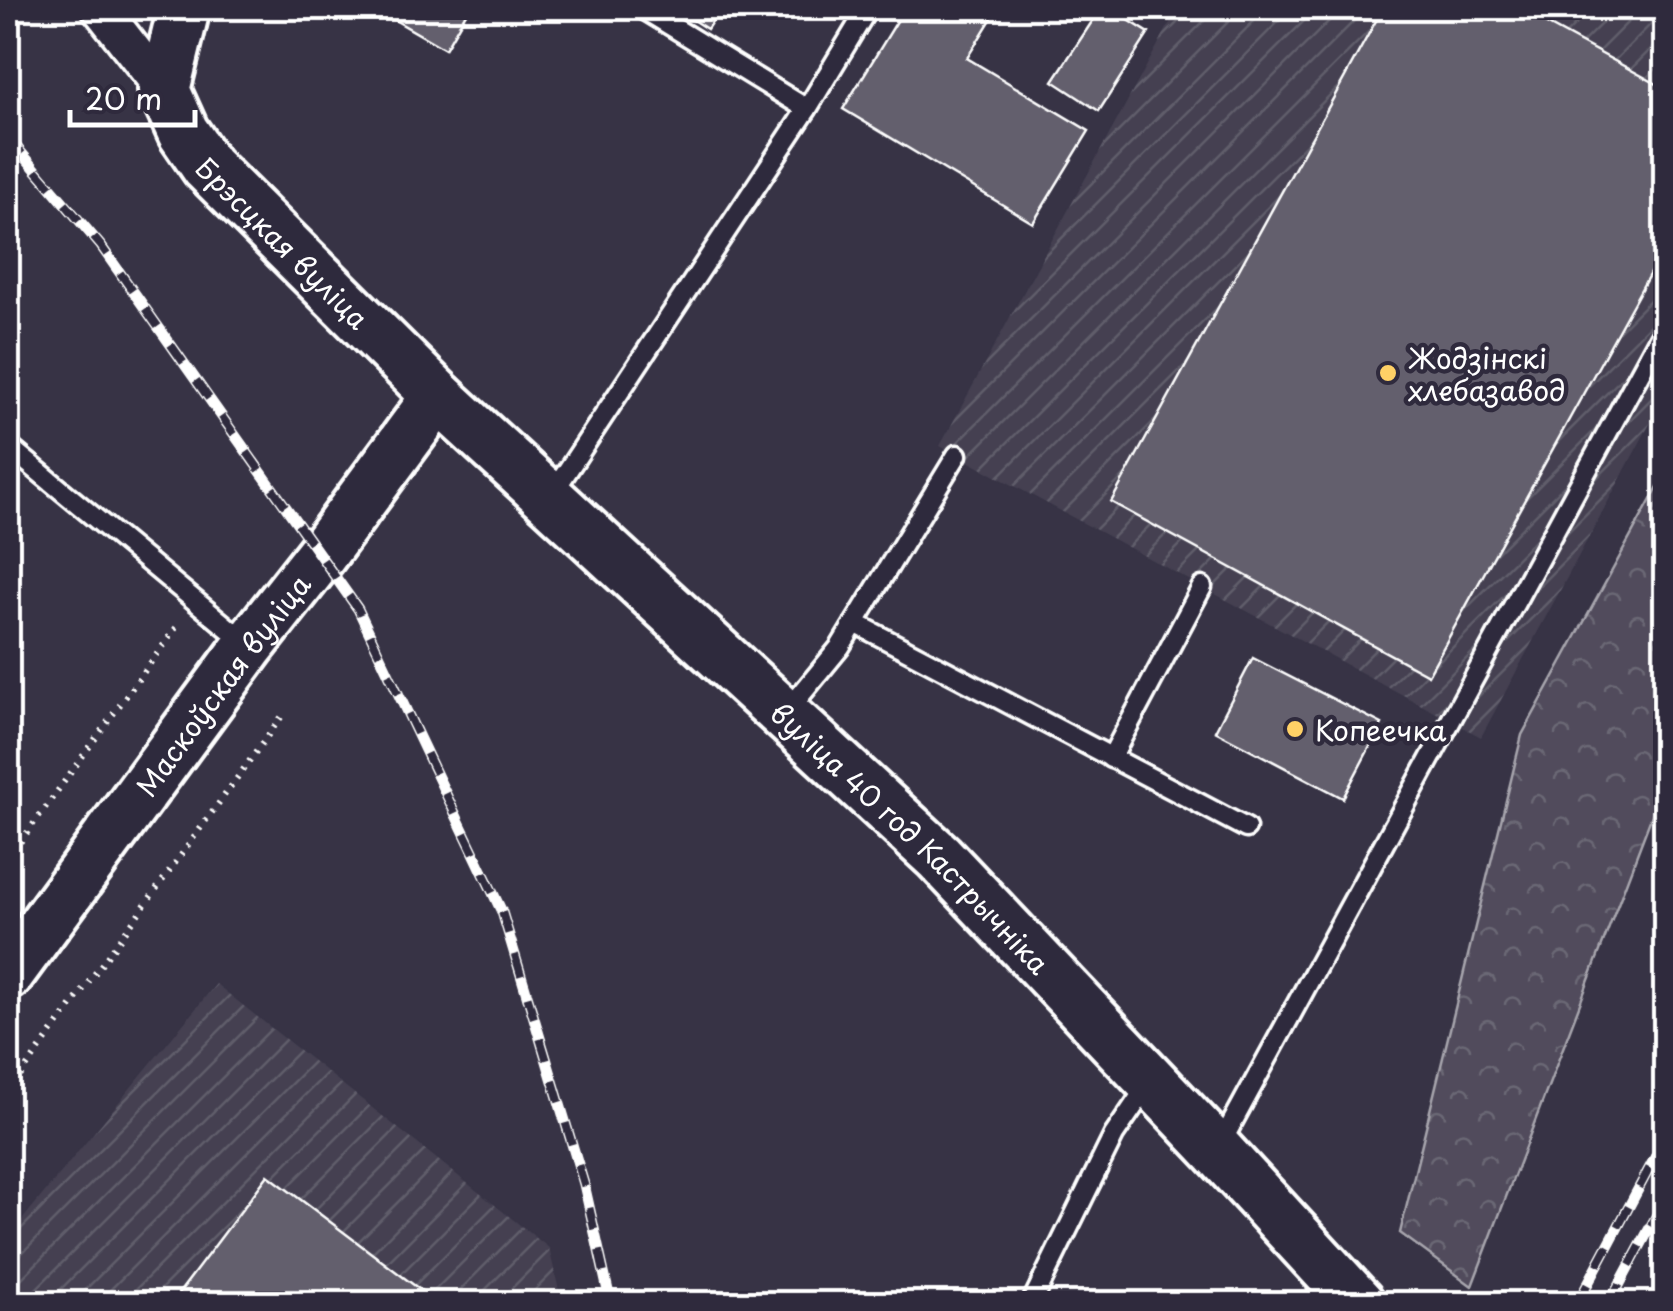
<svg xmlns="http://www.w3.org/2000/svg" width="1673" height="1311" font-family="'Playpen Sans',sans-serif">
  <style>
    .industrial { fill: url(#industrial-furrows) }
    .forest { fill: url(#forest-crowns); stroke: #a8a6ae; stroke-width: 2.5 }
    .building { fill: #635f6d; stroke: #fff; stroke-width: 2.5 }
    .lines { fill: none; stroke-linecap: round; stroke-linejoin: round }
    .service-casing { stroke: #fff; stroke-width: 25 }
    .minor-casing { stroke: #fff; stroke-width: 42 }
    .secondary-casing { stroke: #fff; stroke-width: 58 }
    .path { stroke: #fff; stroke-width: 6; stroke-dasharray: 2.5 8; stroke-linecap: butt }
    .service { stroke: #2f2a3d; stroke-width: 18 }
    .minor { stroke: #2f2a3d; stroke-width: 35 }
    .secondary { stroke: #2f2a3d; stroke-width: 50 }
    .rail-casing { stroke: #fff; stroke-width: 11 }
    .rail { stroke: #2f2a3d; stroke-width: 8; stroke-dasharray: 22; stroke-linecap: butt }
    .poi-dot { fill: #ffd166; stroke: #2f2a3d; stroke-width: 4 }
    .labels { text-anchor: middle; dominant-baseline: central; stroke-width: 9; stroke-linejoin: round; paint-order: stroke }
    .street-label { font-size: 28px; fill: #fff; stroke: #2f2a3d }
    .poi-label { font-size: 28px; fill: #fff; stroke: #2f2a3d; text-anchor: start }
  </style>
  <defs>
    <pattern id="industrial-furrows" width="10" height="10" patternUnits="userSpaceOnUse" patternTransform="scale(2.5)"><rect width="10" height="10" fill="#444051"/><path d="M-1 1l2-2M0 10L10 0M9 11l2-2" fill="none" stroke="#605d6b"/></pattern>
    <pattern id="forest-crowns" width="20" height="18" patternUnits="userSpaceOnUse" patternTransform="scale(2.5)"><rect width="20" height="18" fill="#514c5c"/><path d="M2 6a3 3 0 1 1 6 0M12 15a3 3 0 1 1 6 0" fill="none" stroke="#6b6774"/></pattern>
  </defs>
  <rect width="100%" height="100%" fill="#373345"/>
  <filter id="ink" filterUnits="userSpaceOnUse"><feTurbulence type="fractalNoise" baseFrequency=".01" numOctaves="2"/><feDisplacementMap in="SourceGraphic" scale="20" xChannelSelector="R" yChannelSelector="G"/><feConvolveMatrix kernelMatrix="1 2 1 2 8 2 1 2 1" color-interpolation-filters="sRGB"/></filter>
  <g filter="url(#ink)">
    <!-- industrial -->
    <g class="industrial">
      <path d="M1178,8H1665V396L1481,737L940,446Z"/>
      <path d="M216,984L549,1248L562,1303L8,1304V1237Z"/>
    </g>
    <!-- forest -->
    <path class="forest" d="M1665,474V781L1472,1286L1400,1233L1522,735Z"/>
    <!-- building -->
    <g class="building">
      <path d="M400,8H456L466,13L445,49L393,19Z"/>
      <path d="M674,8H721L707,29Z"/>
      <path d="M905,8H998L967,58L1089,131L1033,223L843,109Z"/>
      <path d="M1101,8H1109L1149,33L1099,111L1053,81Z"/>
      <path d="M1383,8H1517L1666,89V244L1428,675L1111,502Z"/>
      <path d="M1253,658L1382,724L1343,798L1215,731Z"/>
      <path d="M268,1175L439,1304H176L173,1301Z"/>
    </g>
    <g class="lines">
      <defs>
        <g id="service">
          <path d="M642,8L807,109"/>
          <path d="M8,446L245,642"/>
          <path d="M552,494L807,109L868,8"/>
          <path d="M855,623L1246,828"/>
          <path d="M785,714L840,647L957,455"/>
          <path d="M1111,758L1202,587"/>
          <path d="M1220,1145L1666,325"/>
          <path d="M1031,1304L1114,1135L1148,1085"/>
        </g>
        <path id="minor" d="M100,8L164,90"/>
        <g id="secondary">
          <path id="s1" d="M184,8L164,90L183,132L207,167L438,396L939,857L1217,1150L1359,1304"/>
          <path id="s2" d="M8,974L249,646L320,556L438,396"/>
        </g>
      </defs>
      <!-- service casing -->
      <use href="#service" class="service-casing"/>
      <!-- minor casing -->
      <use href="#minor" class="minor-casing"/>
      <!-- secondary casing -->
      <use href="#secondary" class="secondary-casing"/>
      <!-- path -->
      <g class="path">
        <path d="M8,859L178,625"/>
        <path d="M8,1093L285,712"/>
      </g>
      <!-- service -->
      <use href="#service" class="service"/>
      <!-- minor -->
      <use href="#minor" class="minor"/>
      <!-- secondary -->
      <use href="#secondary" class="secondary"/>
      <defs>
        <g id="rail">
          <path d="M8,137L101,246L358,609L502,912L584,1184L611,1304"/>
          <path d="M1577,1304L1666,1137"/>
          <path d="M1609,1304L1666,1198"/>
        </g>
      </defs>
      <!-- rail casing -->
      <use href="#rail" class="rail-casing"/>
      <!-- rail -->
      <use href="#rail" class="rail"/>
    </g>
  </g>
  <!-- markers -->
  <g class="poi-dot">
    <circle cx="1388" cy="373" r="10"/>
    <circle cx="1295" cy="729" r="10"/>
  </g>
  <g class="labels">
    <!-- street labels -->
    <g class="street-label">
      <text stroke="none"><textPath href="#s1" startOffset="280">Брэсцкая вуліца</textPath></text>
      <text stroke="none"><textPath href="#s2" startOffset="360">Маскоўская вуліца</textPath></text>
      <text stroke="none"><textPath href="#s1" startOffset="1145">вуліца 40 год Кастрычніка</textPath></text>
    </g>
    <!-- poi labels -->
    <g class="poi-label">
      <text x="1408" y="357">Жодзінскі<tspan x="1408" dy="32">хлебазавод</tspan></text>
      <text x="1315" y="729">Копеечка</text>
    </g>
  </g>
  <!-- margin -->
  <rect width="1673" height="1311" fill="none" stroke="#2f2a3d" stroke-width="40"/>
  <rect x="20" y="20" width="1633" height="1271" fill="none" stroke="#fff" stroke-width="4" filter="url(#ink)"/>
  <!-- scale -->
  <path d="M70 110v15h125v-15" fill="none" stroke="#ffffff" stroke-width="5"/>
  <text x="85" y="110" font-size="30" fill="#ffffff" stroke="#2f2a3d" stroke-width="8" paint-order="stroke">20 m</text>
</svg>
